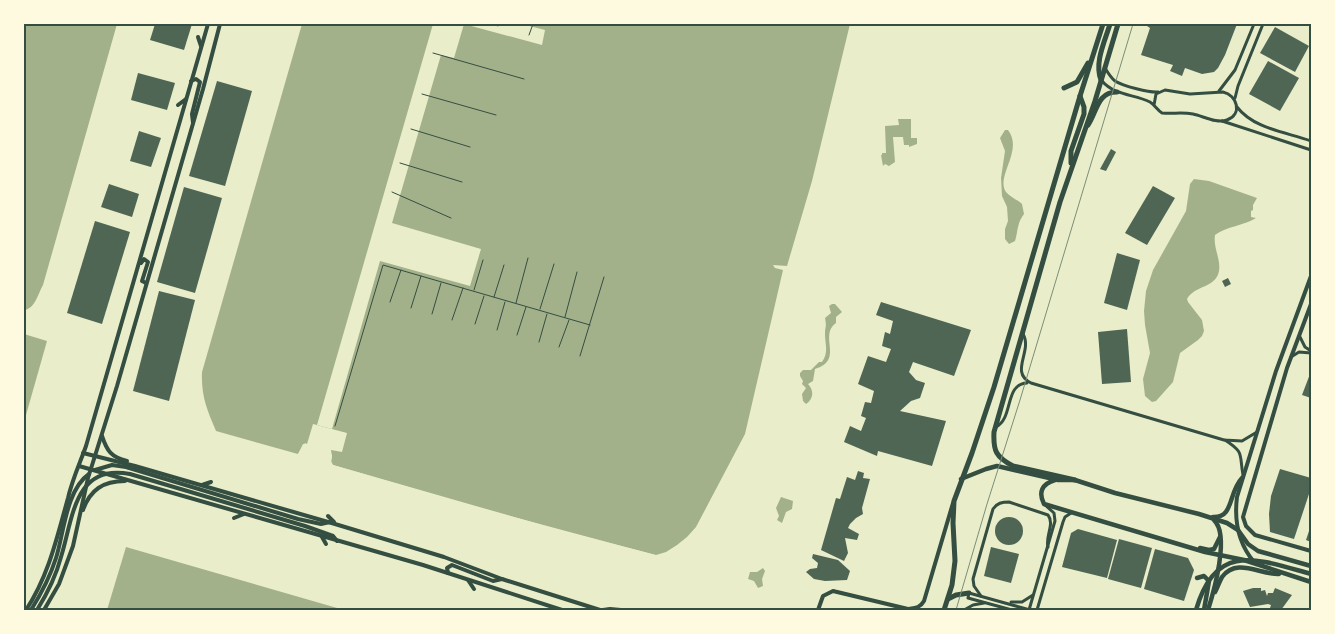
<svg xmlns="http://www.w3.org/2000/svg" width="1335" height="634" font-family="'Roboto Serif',serif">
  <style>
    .water { fill: #a3b18a }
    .pier { fill: #e9edc9 }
    .building { fill: #4f6655 }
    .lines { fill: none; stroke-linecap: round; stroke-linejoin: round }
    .path { stroke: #344e41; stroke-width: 1 }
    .minor { stroke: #344e41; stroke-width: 3 }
    .tertiary { stroke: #344e41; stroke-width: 4 }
    .secondary { stroke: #344e41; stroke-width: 4.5 }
    .primary { stroke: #344e41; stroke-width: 5 }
    .tram { stroke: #7c8e77; stroke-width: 1 }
    .neatline { fill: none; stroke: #344e41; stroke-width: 2 }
  </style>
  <rect width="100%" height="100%" fill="#e9edc9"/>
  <!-- water -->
  <g class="water">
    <path d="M24,24H117L43,285C38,294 35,309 24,310Z"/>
    <path d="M302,24H850L812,181L787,266L773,265L775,268L783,270L745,434L696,527L687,537L677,545L666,552L656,555L563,531L333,465L331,461L332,457L331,450L342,452L347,433L313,424L307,444L305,443L298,454L216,431C207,410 201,396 202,372Z"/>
    <path d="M898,119H911V138H917V144L909,147V145H904L903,137H893L895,162L889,166L885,164L883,166L881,155H882V153H886L885,126L899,125Z"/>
    <path d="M1005,130H1008C1024,151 995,176 1006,192C1010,197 1018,200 1022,204L1024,214C1017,223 1018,231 1015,241L1009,244L1005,239V229L1008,221L1007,207L1002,196L1001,178L1005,151L1000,138Z"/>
    <path d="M1194,179L1209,181L1257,198L1253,205V210L1251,211V217L1256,218C1243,226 1227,226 1215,235C1213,248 1221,259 1219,271C1216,288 1195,285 1187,299L1188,302L1202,320L1204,331L1202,336L1198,340L1180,353L1173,382L1156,401L1152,402L1145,396L1143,379L1150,353L1145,325L1144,311L1146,291L1153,270L1186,211L1190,184Z"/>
    <path d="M832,304H835L842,312L836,317V323C818,336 845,360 815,369L813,381L808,384C814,390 814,399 806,404L803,401L802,394L806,388L802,384L803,381L800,376V373L803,370H811L819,362H822C829,352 825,345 825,334C825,326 827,328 825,318L831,313L829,306Z"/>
    <path d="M24,334L47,341L24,422Z"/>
    <path d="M781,497L793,501L792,509L786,512L782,523L777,520L779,516L776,508Z"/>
    <path d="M126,547L344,610H107Z"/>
    <path d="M763,568L765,571L762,579L763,586L758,588L754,581L748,579L750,572H757Z"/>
  </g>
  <!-- pier -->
  <g class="pier">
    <path d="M433,24H522L545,30L542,45L464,24L454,58L441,55L392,223L481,249L470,286L380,261L332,429L317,425Z"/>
    <path d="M213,431L294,454H298L303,444H307L302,454L298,457L293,456L215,434Z"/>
    <path d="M330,452L332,455L331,463L333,465L480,508L659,556L655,557L633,552L563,534L333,467L329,465L328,462Z"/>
  </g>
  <!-- building -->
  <g class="building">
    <path d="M155,24H192L184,50L150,40Z"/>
    <path d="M1148,24H1237L1225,55L1218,68L1214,72L1202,74L1185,68L1182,76L1170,71L1173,65L1141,55L1150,28L1147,26Z"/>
    <path d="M1275,27L1309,46L1295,72L1260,53Z"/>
    <path d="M1268,61L1299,78L1280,111L1249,94Z"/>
    <path d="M138,73L175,83L167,110L131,100Z"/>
    <path d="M217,81L252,91L225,186L189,176Z"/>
    <path d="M139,131L161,138L151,167L130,161Z"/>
    <path d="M1111,149L1116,152L1106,171L1100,169Z"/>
    <path d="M109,184L139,194L132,217L101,207Z"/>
    <path d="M1153,186L1175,198L1147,245L1125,233Z"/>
    <path d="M184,187L222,198L195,293L157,282Z"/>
    <path d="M95,221L130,232L102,324L67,313Z"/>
    <path d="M1117,253L1140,260L1127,310L1104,303Z"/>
    <path d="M1228,278L1231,284L1225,287L1222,281Z"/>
    <path d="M159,291L195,300L169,401L133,391Z"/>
    <path d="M881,302L971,330L954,376L913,362L909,372L916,380L925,383L920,398L911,401L900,411L946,421L932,466L878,451L877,456L844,442L850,426L861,431L866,418L861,416L865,402L871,403L874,391L858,384L868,356L886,362L891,349L882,346L885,332L890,334L893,321L876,315Z"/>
    <path d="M1127,329L1131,382L1102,384L1098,332Z"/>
    <path d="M1311,366V398L1302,395L1310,374L1309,371Z"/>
    <path d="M1280,469L1311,478V488L1294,539L1270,532L1269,514L1271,496Z"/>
    <path d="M858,471L864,473L863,478L870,479L862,508L863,514L856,518L850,524L848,528L859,534L857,540L845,538L848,553L844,561L821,550L836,498L840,499L847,477L855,480Z"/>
    <circle cx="1009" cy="531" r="14"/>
    <path d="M1311,525V542L1306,540Z"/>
    <path d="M1078,529L1117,540L1107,578L1062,567L1071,533Z"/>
    <path d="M1119,539L1152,548L1141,588L1108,579Z"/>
    <path d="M991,547L1019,554L1011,583L984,576Z"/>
    <path d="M1155,549L1188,558L1194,570L1184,601L1144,589Z"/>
    <path d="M813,554L838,560L850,571L847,580L825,581L814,579L806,572L810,569L817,568L818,563L812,558Z"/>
    <path d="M1253,588H1261V591L1265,590L1267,596L1268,593H1273L1275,588L1292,595L1281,610L1270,608L1271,605L1268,604L1250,607L1243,591Z"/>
  </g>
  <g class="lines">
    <!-- path -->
    <g class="path">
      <path d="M498,26L499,24"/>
      <path d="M529,35L533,24"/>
      <path d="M433,53L524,79"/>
      <path d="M422,94L496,115"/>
      <path d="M411,129L470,147"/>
      <path d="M400,163L462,182"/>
      <path d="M392,192L451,218"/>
      <path d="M474,290L483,260"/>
      <path d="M494,297L504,265"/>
      <path d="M390,302L401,270"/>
      <path d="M516,303L528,258"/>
      <path d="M411,308L421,276"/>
      <path d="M540,309L554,264"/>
      <path d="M432,314L441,283"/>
      <path d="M565,317L577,272"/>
      <path d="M452,320L463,288"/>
      <path d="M475,324L484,296"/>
      <path d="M497,330L505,302"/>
      <path d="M517,335L526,307"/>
      <path d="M539,342L547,314"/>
      <path d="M559,347L569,320"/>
      <path d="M580,356L604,277"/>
      <path d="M335,426L383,265L590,325"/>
    </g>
    <!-- minor -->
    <g class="minor">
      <path d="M1105,68C1108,73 1111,78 1115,81C1123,86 1150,93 1158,92"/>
      <path d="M1102,81C1115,96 1134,94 1150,102C1155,105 1157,110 1162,113C1173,114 1182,112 1193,114C1203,116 1217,124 1227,120C1243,114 1237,95 1223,92L1190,94L1165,90L1156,94L1154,105"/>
      <path d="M1219,91L1235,70L1254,24"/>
      <path d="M1235,98L1238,86L1263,24"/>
      <path d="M1237,107C1254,129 1286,132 1311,141"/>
      <path d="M1222,121L1311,150"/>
      <path d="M1023,334C1033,351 1009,372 1031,383L1224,440L1242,441L1257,432"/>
      <path d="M1300,337L1305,347L1311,351"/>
      <path d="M1291,357L1299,352L1311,353"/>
      <path d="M996,427C1014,418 1004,384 1027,383"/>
      <path d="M1225,440C1245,453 1239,454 1243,475"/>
      <path d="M981,596L974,586L973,579L993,509C997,503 1002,502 1009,502L1048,515C1055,524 1045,536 1048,547"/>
      <path d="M1011,602H1022L1033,595"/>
      <path d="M964,610L973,605L984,603"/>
      <path d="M1012,610L968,598L969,593L1030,610"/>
      <path d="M1029,610L1055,521L1054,513L1044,504"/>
      <path d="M1037,610L1063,522L1065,517L1071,513"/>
    </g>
    <!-- tertiary -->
    <g class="tertiary">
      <path d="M198,37L201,46"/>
      <path d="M191,81L196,79L200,82L192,114L193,123"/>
      <path d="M178,105L186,99"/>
      <path d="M141,263L144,259L148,262L142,281L146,283"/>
      <path d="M1311,304L1287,368L1243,517L1246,526L1255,535L1311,551"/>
      <path d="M102,436C107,451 111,457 127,461"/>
      <path d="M83,453L135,466L335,524L444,557L502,579L600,610"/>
      <path d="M79,466L423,565L562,610"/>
      <path d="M95,470L112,465L126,467L298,519L321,524L330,522"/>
      <path d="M202,485L211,482"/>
      <path d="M83,510C90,490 103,481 125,481"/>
      <path d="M328,516L334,522"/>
      <path d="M234,518L244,514"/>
      <path d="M322,537L326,544"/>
      <path d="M1254,562C1238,543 1234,521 1237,497L1276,371L1311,276"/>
      <path d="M448,573L447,568L452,565L493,581L502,579"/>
      <path d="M468,580L474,589"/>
      <path d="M26,610C49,575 57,537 68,498C72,480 80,463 86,446L208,24"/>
      <path d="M31,610C41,594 50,577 56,558C64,533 66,490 89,474"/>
      <path d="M37,610C47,594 56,576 61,557C73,519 74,463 130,474L305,526L333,536L337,541"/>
      <path d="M44,610L59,584L73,546L88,478L117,386L203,89L220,24"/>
      <path d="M603,610L610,609L621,610"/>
      <path d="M818,610L823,596L833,591L908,609C915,608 920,608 924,601L953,503"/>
    </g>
    <!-- secondary -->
    <g class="secondary">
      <path d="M961,479L986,469L997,466L1058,480H1075L1115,493L1199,514L1227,523L1238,530L1248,544L1258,551L1311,566"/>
      <path d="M1055,480C1042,484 1038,492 1044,504L1205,552L1244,560L1311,582"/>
      <path d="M1213,517C1234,518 1228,493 1242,478"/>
      <path d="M1200,548L1209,550L1214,549L1220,537"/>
      <path d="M1197,578L1204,576L1209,581L1204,610"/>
      <path d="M1215,592C1218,587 1219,582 1222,577C1237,557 1260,575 1279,574"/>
      <path d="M1196,610C1216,541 1257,559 1311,574"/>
      <path d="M1208,610C1214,591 1230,535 1214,520"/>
    </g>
    <!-- primary -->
    <g class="primary">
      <path d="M1101,80C1094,63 1105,41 1110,24"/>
      <path d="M1064,88L1077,82L1088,63"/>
      <path d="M1088,125C1097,112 1097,92 1117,92"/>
      <path d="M1071,163V151L1084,114V107L1080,96"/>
      <path d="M1075,480L1013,466C996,457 993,451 994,432L1060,202L1095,101L1118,24"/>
      <path d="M948,599L956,595L969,593"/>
      <path d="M944,610L952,585L955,561L953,523L954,501L972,453L994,387L1080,96L1103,24"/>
    </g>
    <!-- tram -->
    <path class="tram" d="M956,610L987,504L1020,400L1133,24"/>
  </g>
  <!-- border -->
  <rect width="1335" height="634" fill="none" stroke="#fefae0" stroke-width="50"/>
  <rect x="25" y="25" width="1285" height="584" class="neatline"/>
</svg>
